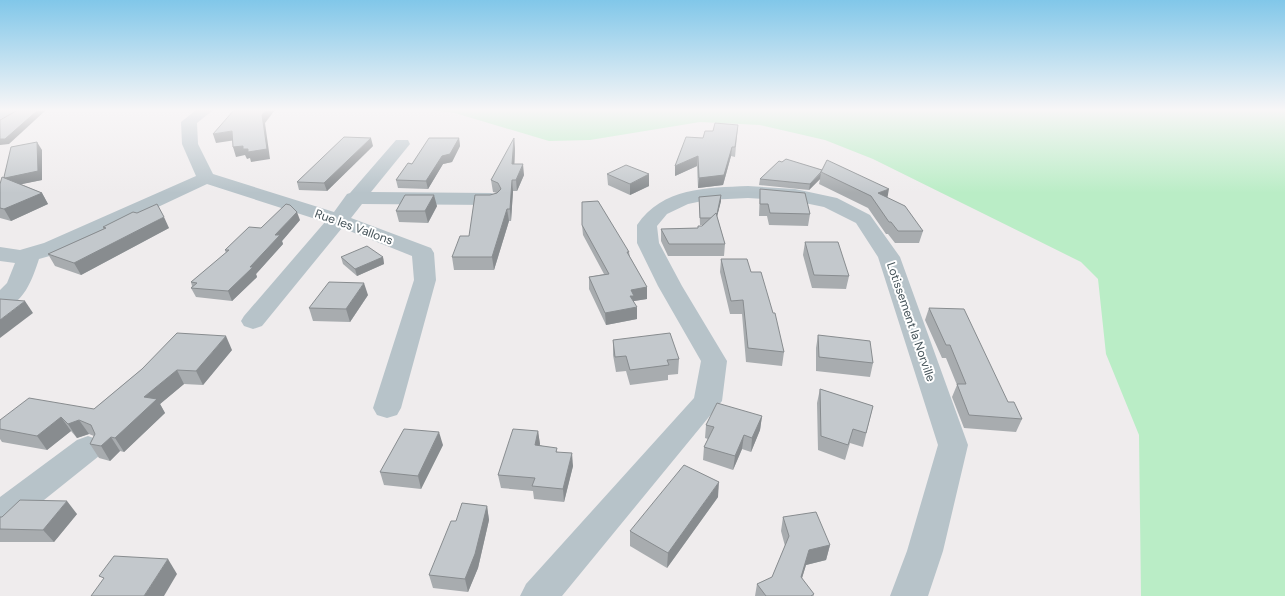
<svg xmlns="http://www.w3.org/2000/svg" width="1285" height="596" font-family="'DM Sans',sans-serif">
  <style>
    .green { fill: #baedc6 }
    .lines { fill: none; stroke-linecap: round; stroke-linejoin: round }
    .minor { fill: #b7c3c9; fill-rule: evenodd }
    .wall { fill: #a8acaf }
    .shaded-wall { fill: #888c8f }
    .building { fill: #c3c8cc; stroke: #888c8f }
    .labels { text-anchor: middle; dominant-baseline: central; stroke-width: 4; stroke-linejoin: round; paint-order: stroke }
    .street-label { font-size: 12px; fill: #455359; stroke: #fff }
  </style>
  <rect width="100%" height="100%" fill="#efeced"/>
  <!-- green -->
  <path class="green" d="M432,110H1285V596H1141L1139,435L1106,354L1098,279L1081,262L873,159L825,140L760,125L700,122L590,140L549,141L455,113Z"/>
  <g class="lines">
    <!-- minor -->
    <g class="minor">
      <path d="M0,110H17L14,113L0,119Z"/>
      <path d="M196,110H213L197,123L198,144L213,174L334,212L347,194L350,193L396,140H408L410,144L371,192L491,193L498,195L501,199L498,203L491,205L362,204L351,218L431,248L434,253L436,280L401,408L397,415L387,418L377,415L373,408L414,280L412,256L342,228L262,326L253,329L244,326L241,321L244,316L325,222L207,184L60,253L39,259C32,280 24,304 0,310V290L7,283L15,263L0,261V247L20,250L44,243L196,176L182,144L181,122Z"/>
      <path d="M748,186L795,189L837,198L870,215L900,257L968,445L943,551L928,596H890L907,551L938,445L878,257L856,223L824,207L795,201L748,198L707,200L688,204L667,214L657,226L659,243L682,286L727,361L722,401L562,596H520L526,584L694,398L701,361L658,286L637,243V225C663,187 706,188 748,186Z"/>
      <path d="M88,436L99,440L103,448L99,456L29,512L12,528L0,532V497L77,440Z"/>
    </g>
  </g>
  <!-- wall -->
  <g class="wall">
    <path d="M738,125L735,157L731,156L723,185L698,188L697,166L675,176L703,138L713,131Z"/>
    <path d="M459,138L460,146L452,162L443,164L428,189L398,188L396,180L412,164Z"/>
    <path d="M514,138L515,149L514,164L524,175L517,191H513L511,221H509L494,270H454L452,257L469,236L490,195L497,193L493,192L491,180Z"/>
    <path d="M373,146L327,191L299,190L297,182Z"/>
    <path d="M42,150V180L21,184L42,193L48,204L11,221L0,218V184Z"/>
    <path d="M786,159L887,198L923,231L919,243H895L888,234H886L868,208L819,184L820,179L809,190L759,185L760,179Z"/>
    <path d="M607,174L649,186L630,195L608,185Z"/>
    <path d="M760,189L810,214L808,226L769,225L767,216H759Z"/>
    <path d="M699,197L721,201L717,216L725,244L724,256H668L661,241V229L698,228V226H702L704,225H700Z"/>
    <path d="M437,206L428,223L399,222L396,211Z"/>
    <path d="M137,213L169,228L81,275L55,266L48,254L103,229V227Z"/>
    <path d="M300,220L282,241L283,244L256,274L257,277L232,301L196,297L191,288L192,286L191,282L226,253L225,250L261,228Z"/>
    <path d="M582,225L629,252L630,257L647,287V299L634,301L637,319L606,325L589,289V277L604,274L583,235Z"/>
    <path d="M805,242L849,276L846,289L812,288L803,255Z"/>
    <path d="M341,257H383L384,264L357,276L343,264Z"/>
    <path d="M721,259L751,272L784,352L782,366L746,362L742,314H730L720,272Z"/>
    <path d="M368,295L350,322L313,321L309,308Z"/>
    <path d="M929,308L1022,419L1016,432L964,428L952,397L957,385L946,358H942L925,320Z"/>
    <path d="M818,335L873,363L870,377L816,371V348Z"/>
    <path d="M613,340L679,359L678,374L668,375V380L630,385L626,371L616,372L613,355Z"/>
    <path d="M232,350L203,385L184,384L160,404L165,413L124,452L120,451L110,461L99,458L90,444L94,436L89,434L77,438L71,431L47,450L2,442L0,439V420L94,409L142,369Z"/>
    <path d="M820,389L873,406L863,447L850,443L845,460L818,450L817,403Z"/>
    <path d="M762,416L760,430L751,452L742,449L733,470L703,460L704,447L708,439L705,438L706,425Z"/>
    <path d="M538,431L540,445L558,452L573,466L564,502L534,499L533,491L501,488L498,475Z"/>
    <path d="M443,445L421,489L384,485L380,472Z"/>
    <path d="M718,497L667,568L630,546V531Z"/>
    <path d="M487,506L489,520L478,568L468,592L433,588L429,575L456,521Z"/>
    <path d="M77,514L54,542H0V517Z"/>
    <path d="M783,517L830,545L826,560L806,565L802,578L814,596H755L757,584L772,577L785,546L781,531Z"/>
  </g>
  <!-- shaded-wall -->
  <g class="shaded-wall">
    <path d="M38,110H46L9,144L0,145V139Z"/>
    <path d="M266,110H275L265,123L270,159L251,162L250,158L247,159L245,155L236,157L233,147Z"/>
    <path d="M232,131L236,140L216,143L213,134Z"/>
    <path d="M371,138L373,146L327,191L324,183Z"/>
    <path d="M459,138L460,146L452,162L443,164L428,189L426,181L442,156Z"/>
    <path d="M514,138L515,149L514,175L512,164Z"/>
    <path d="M37,142L42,150V180L8,187L3,178Z"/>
    <path d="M732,147L731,156L723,185L698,188L699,178Z"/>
    <path d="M698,156L697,166L675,176V166Z"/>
    <path d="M523,164L524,175L517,191L516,180Z"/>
    <path d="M821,173L820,179L809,190L810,184Z"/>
    <path d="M649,174V186L630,195V184Z"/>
    <path d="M512,180L513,191L511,221L510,209Z"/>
    <path d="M889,189L887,200L878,193Z"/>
    <path d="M42,193L48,204L11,221L4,209Z"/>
    <path d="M434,195L437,206L428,223L425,211Z"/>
    <path d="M721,195V201L715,225L716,218Z"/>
    <path d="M507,209L509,221L494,270L492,257Z"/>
    <path d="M297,212L300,220L282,241L283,244L256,274L257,277L232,301L228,291L250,267L275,235Z"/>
    <path d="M164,217L169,228L81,275L74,263Z"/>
    <path d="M383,257L384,264L357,276L355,269Z"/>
    <path d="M364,283L368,295L350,322L346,309Z"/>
    <path d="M647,287V299L634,301V307L630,296L631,290Z"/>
    <path d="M25,301L33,313L0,338V320Z"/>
    <path d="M637,307V319L606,325L605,313Z"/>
    <path d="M226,336L232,350L203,385L196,371Z"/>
    <path d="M177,370L184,384L160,404L165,413L124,452L115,438L144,397Z"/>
    <path d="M762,416L760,430L751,452L752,438Z"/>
    <path d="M61,417L71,431L47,450L37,436Z"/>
    <path d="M79,420L89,434L77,438L68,424Z"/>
    <path d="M538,431L540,444L536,458L535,445Z"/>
    <path d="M439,432L443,445L421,489L418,476Z"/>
    <path d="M744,435L742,449L733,470L735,456Z"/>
    <path d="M111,437L120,451L110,461L101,446Z"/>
    <path d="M572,453L573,466L564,502L563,489Z"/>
    <path d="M719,482L718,497L667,568L668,553Z"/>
    <path d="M67,501L77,514L54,542L43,530Z"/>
    <path d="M487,506L489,520L478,568L468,592L465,579Z"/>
    <path d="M830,545L826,560L806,565L798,591L801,577L809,550Z"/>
    <path d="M168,559L177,574L164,596H144Z"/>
  </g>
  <!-- building -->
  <g class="building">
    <path d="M18,110H38L5,139H0V120Z"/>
    <path d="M234,110H266L262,115L267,149L248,152V149H243V146L233,147L232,131L213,134Z"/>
    <path d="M715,123L738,125L735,147H732L724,175L699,178L698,156L675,166L686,137L703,138L705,131H713Z"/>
    <path d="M344,137L371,138L324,183L297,182Z"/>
    <path d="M429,138H459L450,154L442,156L426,181L396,180L408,163L412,164Z"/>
    <path d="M514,138L512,164H523L516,180H512L510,209H507L492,257H452L460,236H469L475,195H490L497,193L501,189L498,183L491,180Z"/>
    <path d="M37,142L38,171L5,178L4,177L11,147Z"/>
    <path d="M786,159L822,170L821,172L810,184L760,179L779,161L782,162Z"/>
    <path d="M827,160L889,189L878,193L905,206L923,231H898L891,222H889L871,196L821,172Z"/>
    <path d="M626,165L649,174L630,184L607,174Z"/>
    <path d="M2,177L42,193L4,209L0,208V184Z"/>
    <path d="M760,189L805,193L810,214L770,213L768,204H760Z"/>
    <path d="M405,195H434L425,211H396Z"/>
    <path d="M721,195L717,214L716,213L711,218H700L699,197Z"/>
    <path d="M598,201L629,252H627L647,287L631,290L634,296H630L637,307L605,313L589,277L609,274L582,225V202Z"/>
    <path d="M157,204L164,217L74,263L48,254L106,228L103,227L133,212L137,213Z"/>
    <path d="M286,204L290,205L297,212L275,235H280L250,267H253L228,291L191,288L197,283L191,282L229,250H225L249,227L261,228Z"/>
    <path d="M716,213L725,244H669L661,229L698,228V226H702Z"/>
    <path d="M805,242H838L849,276L814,275Z"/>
    <path d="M367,246L383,257L355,269L341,257Z"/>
    <path d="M721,259H747L751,272H761L773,313H775L784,352L748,348L743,300L731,301Z"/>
    <path d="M329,282L364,283L346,309L309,308Z"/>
    <path d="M0,299L25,301L0,320Z"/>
    <path d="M929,308L964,309L1008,402H1014L1022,419L969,415L957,384H966L950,345H946Z"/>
    <path d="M177,333L226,336L196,371L177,370L144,397L157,399L115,438L111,437L101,446L90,444L95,434L91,425L79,420L68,424L61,417L37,436L0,429V420L29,398L94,409L142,369Z"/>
    <path d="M670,333L679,359L667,360L669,365L630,370L626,356L615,357L613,340Z"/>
    <path d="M818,335L870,341L873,363L819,357Z"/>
    <path d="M820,389L873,406L866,433L853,429L848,445L821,436Z"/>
    <path d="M717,403L762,416L752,438L744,435L735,456L704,447L714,427L706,425Z"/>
    <path d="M404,429L439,432L418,476L380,472Z"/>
    <path d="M513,429L538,431L535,445L557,448L556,452L572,453L563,489L532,486L535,478L498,475Z"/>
    <path d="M684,465L719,482L668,553L630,531Z"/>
    <path d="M20,500L67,501L43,530L0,529V517H2Z"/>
    <path d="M462,503L487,506L475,554L465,579L429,575L451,521H456Z"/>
    <path d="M816,512L830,545L809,550L801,577L814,594L811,596H766L757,584L772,577L789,536L783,517Z"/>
    <path d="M114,556L168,559L144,596H91L104,578L99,576Z"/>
  </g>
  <!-- sky -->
  <linearGradient id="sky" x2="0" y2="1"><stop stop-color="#81c7e9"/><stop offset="0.57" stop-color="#f8f6f7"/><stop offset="1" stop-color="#f8f6f7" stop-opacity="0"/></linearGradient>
  <rect width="1285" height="193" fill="url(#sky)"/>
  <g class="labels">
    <!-- street labels -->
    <g class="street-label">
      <text transform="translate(354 227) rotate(20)">Rue les Vallons</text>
      <text transform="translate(911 322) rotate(71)">Lotissement la Norville</text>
    </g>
  </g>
</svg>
